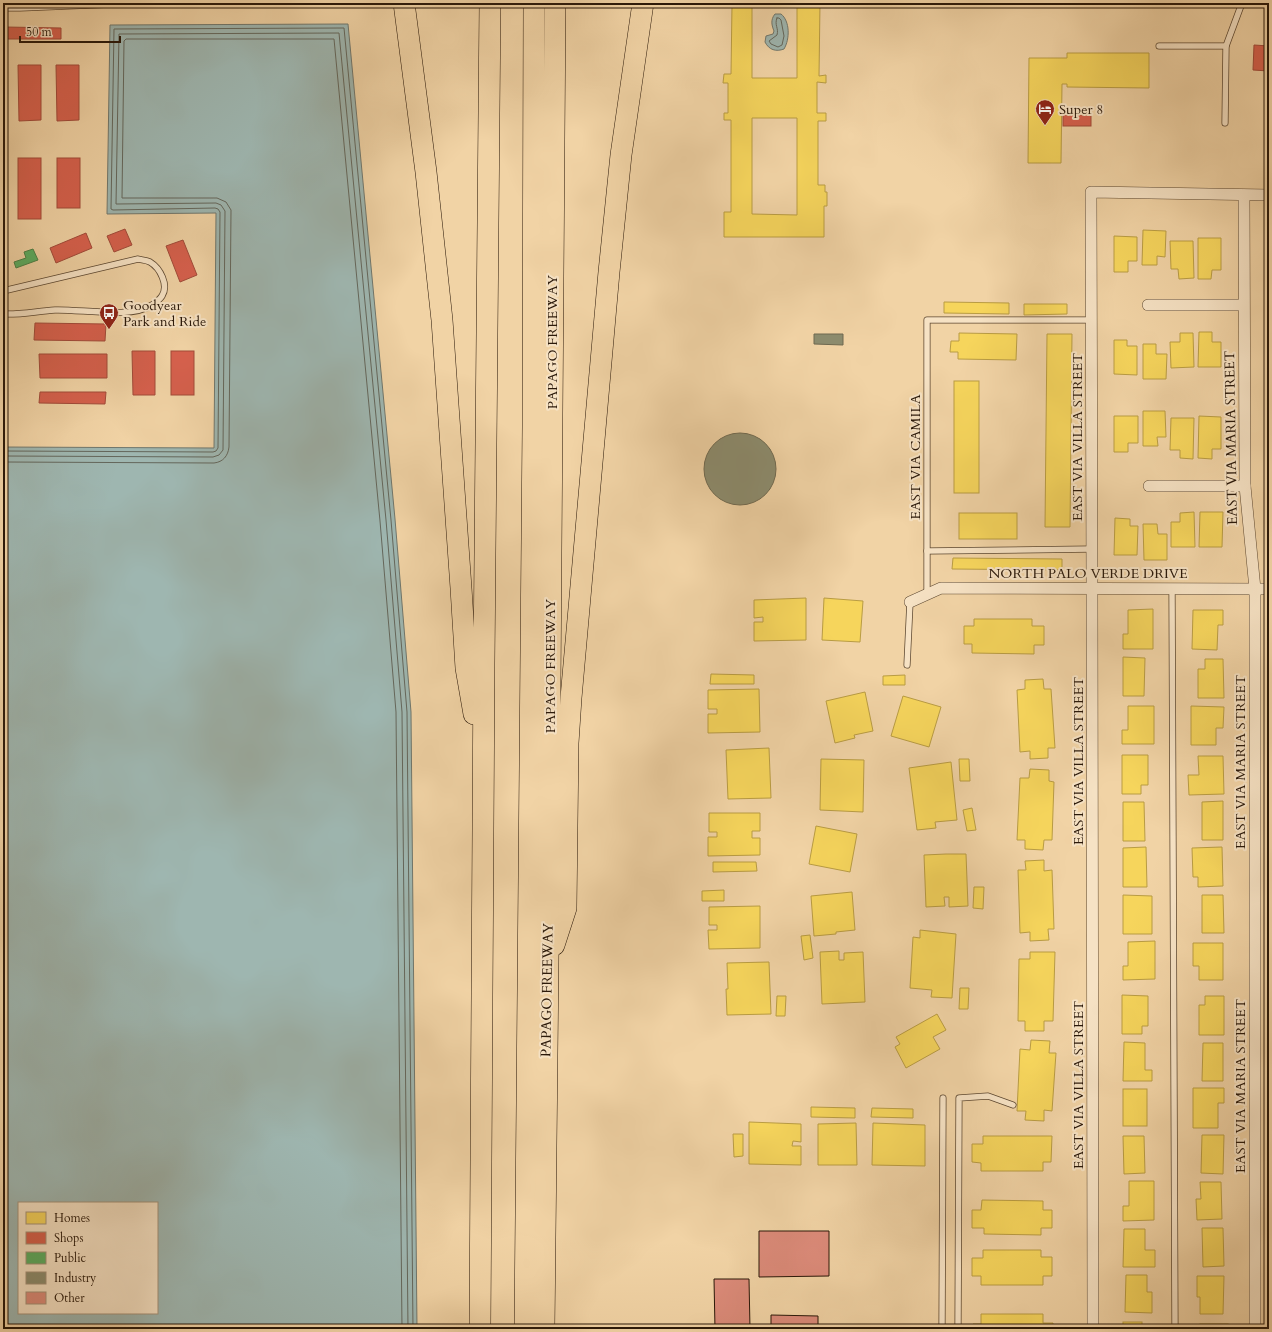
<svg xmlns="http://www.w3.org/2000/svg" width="1272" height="1332" font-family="Cardo,serif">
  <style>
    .water { fill: #9eb6b0; stroke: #70776d; fill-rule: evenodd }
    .homes { fill: #f6d55c; stroke: #b99c43; fill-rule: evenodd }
    .shops { fill: #d6604d; stroke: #a24a39 }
    .public { fill: #5aae61; stroke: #4c8147 }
    .industry { fill: #8c8c6e; stroke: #6f6950 }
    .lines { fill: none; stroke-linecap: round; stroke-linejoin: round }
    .shore { stroke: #64675c; stroke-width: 1 }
    .building { fill: #dc8b7a; stroke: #2a1809 }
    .service-casing { stroke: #5c4730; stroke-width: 7 }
    .minor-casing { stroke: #5c4730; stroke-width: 12 }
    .motorway-casing { stroke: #2a1809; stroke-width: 22 }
    .service { stroke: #f6e2c4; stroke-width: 5.5 }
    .minor { stroke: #f6e2c4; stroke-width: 11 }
    .motorway { stroke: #f1d3a5; stroke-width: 21 }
    .labels { text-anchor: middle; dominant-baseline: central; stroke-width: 4; stroke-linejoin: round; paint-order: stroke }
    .poi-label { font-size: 14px; fill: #2a1809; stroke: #f6e2c4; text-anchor: start }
    .street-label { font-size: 14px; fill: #2a1809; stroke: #f6e2c4 }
  </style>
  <rect width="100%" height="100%" fill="#f1d3a5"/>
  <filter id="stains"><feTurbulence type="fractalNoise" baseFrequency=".005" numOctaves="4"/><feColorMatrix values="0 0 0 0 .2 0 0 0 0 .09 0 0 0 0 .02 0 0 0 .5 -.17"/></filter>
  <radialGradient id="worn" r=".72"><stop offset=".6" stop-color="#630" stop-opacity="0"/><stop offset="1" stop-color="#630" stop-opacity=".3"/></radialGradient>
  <!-- water -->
  <g class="water">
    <path d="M775,14H781C790,21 790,39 784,49C776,52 769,50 765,42L766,36L773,34L774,31C772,26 770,20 775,14Z"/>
    <path d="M348,24L395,519L411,712L417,1329H3V447L214,448L216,213L107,214L110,25ZM19,1203H157V1313H19Z"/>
  </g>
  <!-- homes -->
  <g class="homes">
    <path d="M719,3H752V78H797V3H820L819,76L826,75V83L817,82V113H826V121H818V185H825V192H827V206H824V237H724V212H731V120H724V113H728V83H723L724,74H731L732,5H719ZM752,118H797V215L752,214Z"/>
    <path d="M1067,53H1149V88L1067,87V84H1062L1061,163H1028L1029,58H1067Z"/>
    <path d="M1143,230L1166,231L1165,257L1157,256V265H1142Z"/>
    <path d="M1114,236L1137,237V261H1128V272H1114Z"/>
    <path d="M1198,238H1221V270H1212L1211,279H1198Z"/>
    <path d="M1170,241H1193L1194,278L1179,279L1178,269H1171Z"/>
    <path d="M944,302L1009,303V314L944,313Z"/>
    <path d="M1024,304H1067V314L1024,315Z"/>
    <path d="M1199,332H1212V342H1221V367H1198Z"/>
    <path d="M959,333L1017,334L1016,360L958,359V352H950L951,341H959Z"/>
    <path d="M1180,333H1193L1194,367L1171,368L1170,342H1180Z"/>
    <path d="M1047,334H1072L1070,527H1045Z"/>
    <path d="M1114,340H1127V346H1137V375L1114,374Z"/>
    <path d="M1143,344H1156V354H1167L1166,379H1143Z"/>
    <rect x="954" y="381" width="25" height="112"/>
    <path d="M1143,411H1165L1166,437H1157L1158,446H1143Z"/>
    <path d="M1114,416H1138V443H1128V452H1114Z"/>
    <path d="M1199,416L1221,417V449H1212V459L1198,458Z"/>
    <path d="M1171,418H1194L1193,459L1180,458V450H1170Z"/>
    <path d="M1194,512L1195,547H1171V522H1180V513Z"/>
    <path d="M1200,512H1223L1222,547H1199Z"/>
    <rect x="959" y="513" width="58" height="26"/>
    <path d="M1115,518L1130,519V526H1138L1137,555H1114Z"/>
    <path d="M1143,524H1157L1158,534H1167V560H1144Z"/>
    <path d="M953,558L1062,559V570L952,569Z"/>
    <path d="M806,598V640L754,641V622H763V617L754,618V600Z"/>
    <path d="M824,598L863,601L860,642L822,640Z"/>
    <path d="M1153,609V649H1123V634H1128V610Z"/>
    <path d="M1193,610H1223V625H1218L1217,650L1192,649Z"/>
    <path d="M974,619H1032V626H1044V645H1034V654L972,653V644H964V626H974Z"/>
    <path d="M1123,657L1145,658L1144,696H1123Z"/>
    <path d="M1205,659H1223L1224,698H1198V669H1205Z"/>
    <path d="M711,674L754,675V684H710Z"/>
    <path d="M905,675V685H883V676Z"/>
    <path d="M1043,679L1044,689H1051L1055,748H1048V758L1030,759V751L1020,752L1017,690L1025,689V680Z"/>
    <path d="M759,689L760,732L708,733V714H717V709H708V690Z"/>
    <path d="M865,692L873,731L854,735L855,738L835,743L826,701Z"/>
    <path d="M903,696L941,707L929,747L891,736Z"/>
    <path d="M1128,706H1154V744H1122V730H1128Z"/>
    <path d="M1191,706L1224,707L1223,728H1216V745H1191Z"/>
    <path d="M769,748L771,798L728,799L726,750Z"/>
    <path d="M1122,755H1148V785H1141V794H1122Z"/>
    <path d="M1198,756H1223L1224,794L1189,795L1188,775H1199Z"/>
    <path d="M821,759L864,760L863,812L820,810Z"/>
    <path d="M959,759H969L970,781H960Z"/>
    <path d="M951,762L957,820L935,822L936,828L917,830L909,768Z"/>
    <path d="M1030,769L1049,770V781L1054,782L1052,840H1044L1043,850L1025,849V840H1017L1020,778H1029Z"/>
    <path d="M1223,801V840H1202V802Z"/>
    <path d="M1123,802H1144L1145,841H1123Z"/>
    <path d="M972,808L976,830L967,831L963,810Z"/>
    <path d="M709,813H760V831H752V838H760V855L708,856V837H717V832H709Z"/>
    <path d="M816,826L857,834L850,872L809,864Z"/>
    <path d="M1146,847L1147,887H1123V848Z"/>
    <path d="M1222,847L1223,886L1198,887V877H1193L1192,848Z"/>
    <path d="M946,854H966L968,906L949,907V897H944L945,906L926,907L924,855Z"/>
    <path d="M1044,860V871L1052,870L1054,929H1048L1049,940L1030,941V932L1020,933L1018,870H1026L1025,861Z"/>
    <path d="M713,862H756L757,871L713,872Z"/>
    <path d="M974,887H984L983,909L973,908Z"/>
    <path d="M724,890V901H702V891Z"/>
    <path d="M852,892L855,930L836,932V934L814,936L811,896Z"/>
    <path d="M1123,895L1152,896V934H1123Z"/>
    <path d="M1202,895H1223L1224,933H1202Z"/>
    <path d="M760,906V948L709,949L708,930H717V925H709V907Z"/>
    <path d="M920,930L956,934L952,998L931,997L932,990L910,988L913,937L920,938Z"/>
    <path d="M810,935L813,958L804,960L801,936Z"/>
    <path d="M1155,941V979L1123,980V966H1128V942Z"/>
    <path d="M1193,943H1223V980H1199V966H1193Z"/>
    <path d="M839,951V960H844V953L863,952L865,1002L822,1004L820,952Z"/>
    <path d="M1030,952H1055L1053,1021H1044V1031H1025V1021H1018L1019,959H1030Z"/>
    <path d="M769,962L771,1014L727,1015L726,989H728L727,963Z"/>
    <path d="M960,988H969L968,1009H959Z"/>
    <path d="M1122,995L1148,996V1026H1142V1034H1122Z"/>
    <path d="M777,996H786L785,1016H776Z"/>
    <path d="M1205,996H1224V1035H1199V1005H1205Z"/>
    <path d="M937,1014L946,1030L933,1037L940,1049L906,1068L895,1047L900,1044L896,1037Z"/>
    <path d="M1031,1040L1050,1041L1049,1053H1056L1052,1111L1044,1110V1121L1025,1120L1026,1111H1017L1020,1049L1030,1050Z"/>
    <path d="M1124,1042L1145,1043V1070H1152V1081H1123Z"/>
    <path d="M1203,1043H1223V1081H1202Z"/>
    <path d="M1193,1088H1224V1103H1218V1128H1193Z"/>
    <rect x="1123" y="1089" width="24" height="37"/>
    <path d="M811,1107L855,1108V1118L811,1117Z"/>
    <path d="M872,1108L913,1109V1118L871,1117Z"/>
    <path d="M749,1122L801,1124V1142L793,1141L792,1146H801V1165L749,1164Z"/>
    <path d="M856,1123L857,1165H818V1124Z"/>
    <path d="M873,1123L925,1125V1166L872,1165Z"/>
    <path d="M733,1134H743V1156L734,1157Z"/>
    <path d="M1202,1135H1224L1223,1174L1201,1173Z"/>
    <path d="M983,1136H1052L1051,1162H1043V1171H981V1163L972,1162V1144H983Z"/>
    <path d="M1123,1136H1144L1145,1173L1124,1174Z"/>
    <path d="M1129,1181H1154V1220L1123,1221V1206H1129Z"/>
    <path d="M1200,1182H1221L1222,1219L1197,1220L1196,1199H1201Z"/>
    <path d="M982,1200L1043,1201V1210H1052V1228H1041V1235L984,1234V1228H972V1210H981Z"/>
    <path d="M1202,1228H1223L1224,1266L1203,1267Z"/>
    <path d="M1124,1229H1145V1250H1155V1267H1123Z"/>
    <path d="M983,1250H1041V1257H1052V1276H1043V1285H981V1276H972V1258H983Z"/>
    <path d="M1126,1275H1147V1292H1152V1313L1125,1312Z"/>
    <path d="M1197,1276H1224L1223,1314H1200V1297H1197Z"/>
    <path d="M981,1314H1043V1323H1053V1329H973V1324H981Z"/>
    <rect x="1123" y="1322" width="19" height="7"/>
    <rect x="1200" y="1324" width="28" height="5"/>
  </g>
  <!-- shops -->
  <g class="shops">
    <path d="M5,27L61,28V39H5Z"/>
    <path d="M1254,45L1269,46V71L1253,70Z"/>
    <path d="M18,65H41V120L19,121Z"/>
    <path d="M56,65H79V120L57,121Z"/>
    <rect x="1063" y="115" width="28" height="11"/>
    <rect x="18" y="158" width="23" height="61"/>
    <rect x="57" y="158" width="23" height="50"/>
    <path d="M125,229L132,245L114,252L107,236Z"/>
    <path d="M86,233L92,248L56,263L50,248Z"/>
    <path d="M183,240L197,275L180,282L166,246Z"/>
    <rect x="3" y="322" width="3" height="17"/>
    <path d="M35,323L106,324L105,341L34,340Z"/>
    <path d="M132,351H155V395H133Z"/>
    <rect x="171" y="351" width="23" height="44"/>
    <path d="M39,354H107V378H40Z"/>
    <path d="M40,392H106L105,404L39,403Z"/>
  </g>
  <!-- public -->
  <path class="public" d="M33,249L38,260L16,268L14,262L26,258L24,252Z"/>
  <!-- industry -->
  <g class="industry">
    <path d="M814,334H843V345L814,344Z"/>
    <circle cx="740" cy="469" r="36"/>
  </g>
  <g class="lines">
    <!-- shore -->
    <g class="shore">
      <path d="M777,18H779L781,20L784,36L782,45L778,47L771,44L769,41L777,35C779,28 774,25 777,18Z"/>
      <path d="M3,451L213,452L216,451L218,448L220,212L218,209L215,208L113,210L111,209L114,29L344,28L391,520L407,712L413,1329"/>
      <path d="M3,456L213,457L219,455L223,450L225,211L221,205L216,203L116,204L119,34L339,33L386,520L402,712L408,1329"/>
      <path d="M3,462L214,463C223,462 228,456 229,447L231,210L226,202L217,198H122L124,41L126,39H334L380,521L396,712L402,1329"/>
    </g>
  </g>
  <!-- building -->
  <g class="building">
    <path d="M759,1231H829V1276L759,1277Z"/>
    <path d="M714,1279H749L750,1329H715Z"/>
    <path d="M771,1315L818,1316V1329H771Z"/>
  </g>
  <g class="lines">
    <defs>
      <g id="service">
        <path d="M3,8H20L140,3"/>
        <path d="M1159,46H1226L1242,3"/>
        <path d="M1225,123L1226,46"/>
        <path d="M3,291L138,259C141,260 146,260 150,262C160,268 169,285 162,296C160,299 155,303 152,305C131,319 81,309 55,310C38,311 20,315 3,314"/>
        <path d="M927,551L1092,549"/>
        <path d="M1172,589L1175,1329"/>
        <path d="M927,594V320H1091"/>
        <path d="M907,665L910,602"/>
        <path d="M942,1329L943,1098"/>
        <path d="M958,1329L959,1098L988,1096L1013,1105"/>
      </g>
      <g id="minor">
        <path d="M1244,195L1245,486L1255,589V1329"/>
        <path d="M1148,305H1243"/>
        <path d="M1149,486H1245"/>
        <path d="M910,602L941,588L1269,589"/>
        <path d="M1093,1329L1092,588L1091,192L1269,195"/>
      </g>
      <g id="motorway">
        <path d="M404,3L426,172L442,320L461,588L466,668L474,714"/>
        <path d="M554,945L566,908L568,743L571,698L609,272L621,155L643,3"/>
        <path d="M480,1329L484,664L490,3"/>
        <path d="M525,1329L533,427L534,3"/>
        <path d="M544,1329L548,963L555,3"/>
      </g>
    </defs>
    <!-- service casing -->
    <use href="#service" class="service-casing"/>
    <!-- minor casing -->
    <use href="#minor" class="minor-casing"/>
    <!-- motorway casing -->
    <use href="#motorway" class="motorway-casing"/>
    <!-- service -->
    <use href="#service" class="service"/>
    <!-- minor -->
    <use href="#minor" class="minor"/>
    <!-- motorway -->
    <use href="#motorway" class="motorway"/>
  </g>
  <!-- icons -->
  <defs>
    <symbol id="hotel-pin" viewBox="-11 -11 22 30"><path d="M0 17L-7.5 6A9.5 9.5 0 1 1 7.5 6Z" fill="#8f2418" stroke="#f6e2c4"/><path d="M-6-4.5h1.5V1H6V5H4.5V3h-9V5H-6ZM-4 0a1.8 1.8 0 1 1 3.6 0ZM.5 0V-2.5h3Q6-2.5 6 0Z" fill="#fff"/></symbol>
    <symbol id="bus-pin" viewBox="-11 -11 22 30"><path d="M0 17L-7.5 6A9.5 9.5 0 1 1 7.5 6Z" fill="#8f2418" stroke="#f6e2c4"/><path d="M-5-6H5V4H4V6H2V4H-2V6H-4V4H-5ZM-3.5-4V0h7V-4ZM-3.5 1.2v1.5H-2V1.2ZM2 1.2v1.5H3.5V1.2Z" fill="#fff"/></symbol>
  </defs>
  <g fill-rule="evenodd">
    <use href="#hotel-pin" x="1034" y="98" width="22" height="30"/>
    <use href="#bus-pin" x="98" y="302" width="22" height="30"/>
  </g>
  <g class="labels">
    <!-- poi labels -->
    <g class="poi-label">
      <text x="1059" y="109">Super 8</text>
      <text x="123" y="305">Goodyear<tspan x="123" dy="16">Park and Ride</tspan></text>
    </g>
    <!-- street labels -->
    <g class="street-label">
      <text transform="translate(552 342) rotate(-90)">PAPAGO FREEWAY</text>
      <text transform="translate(1077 437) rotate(-90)">EAST VIA VILLA STREET</text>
      <text transform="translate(1231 438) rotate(-91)">EAST VIA MARIA STREET</text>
      <text transform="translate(915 457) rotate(-90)">EAST VIA CAMILA</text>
      <text x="1088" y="573">NORTH PALO VERDE DRIVE</text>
      <text transform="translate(550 666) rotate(-90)">PAPAGO FREEWAY</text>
      <text transform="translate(1078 761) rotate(-90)">EAST VIA VILLA STREET</text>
      <text transform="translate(1240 762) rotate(-90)">EAST VIA MARIA STREET</text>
      <text transform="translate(547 990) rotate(-89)">PAPAGO FREEWAY</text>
      <text transform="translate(1078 1085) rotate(-90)">EAST VIA VILLA STREET</text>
      <text transform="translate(1240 1086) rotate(-90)">EAST VIA MARIA STREET</text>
    </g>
  </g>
  <!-- margin -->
  <rect width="1272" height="1332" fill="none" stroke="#f1d3a5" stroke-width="16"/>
  <rect x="4" y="4" width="1264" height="1324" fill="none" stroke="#2a1809" stroke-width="2"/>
  <rect x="8" y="8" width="1256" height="1316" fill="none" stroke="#2a1809"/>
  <!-- legend -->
  <rect x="18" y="1202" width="140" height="112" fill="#f6e2c4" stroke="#a49179"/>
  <rect x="26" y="1212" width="20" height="12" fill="#f6d55c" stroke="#a49179"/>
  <text x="54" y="1222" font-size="12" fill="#2a1809">Homes</text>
  <rect x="26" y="1232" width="20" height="12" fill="#d6604d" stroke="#a49179"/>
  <text x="54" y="1242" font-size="12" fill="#2a1809">Shops</text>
  <rect x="26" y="1252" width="20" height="12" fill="#5aae61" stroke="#a49179"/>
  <text x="54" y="1262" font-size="12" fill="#2a1809">Public</text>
  <rect x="26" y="1272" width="20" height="12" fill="#8c8c6e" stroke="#a49179"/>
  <text x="54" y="1282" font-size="12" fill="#2a1809">Industry</text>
  <rect x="26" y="1292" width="20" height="12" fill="#dc8b7a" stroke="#a49179"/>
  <text x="54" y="1302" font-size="12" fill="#2a1809">Other</text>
  <!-- scale -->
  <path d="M20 36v6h100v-6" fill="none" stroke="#2a1809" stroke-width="2"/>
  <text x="26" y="36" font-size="12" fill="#2a1809" stroke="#f6e2c4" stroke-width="3" paint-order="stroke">50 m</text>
  <rect width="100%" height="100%" filter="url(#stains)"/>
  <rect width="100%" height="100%" fill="url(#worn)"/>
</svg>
